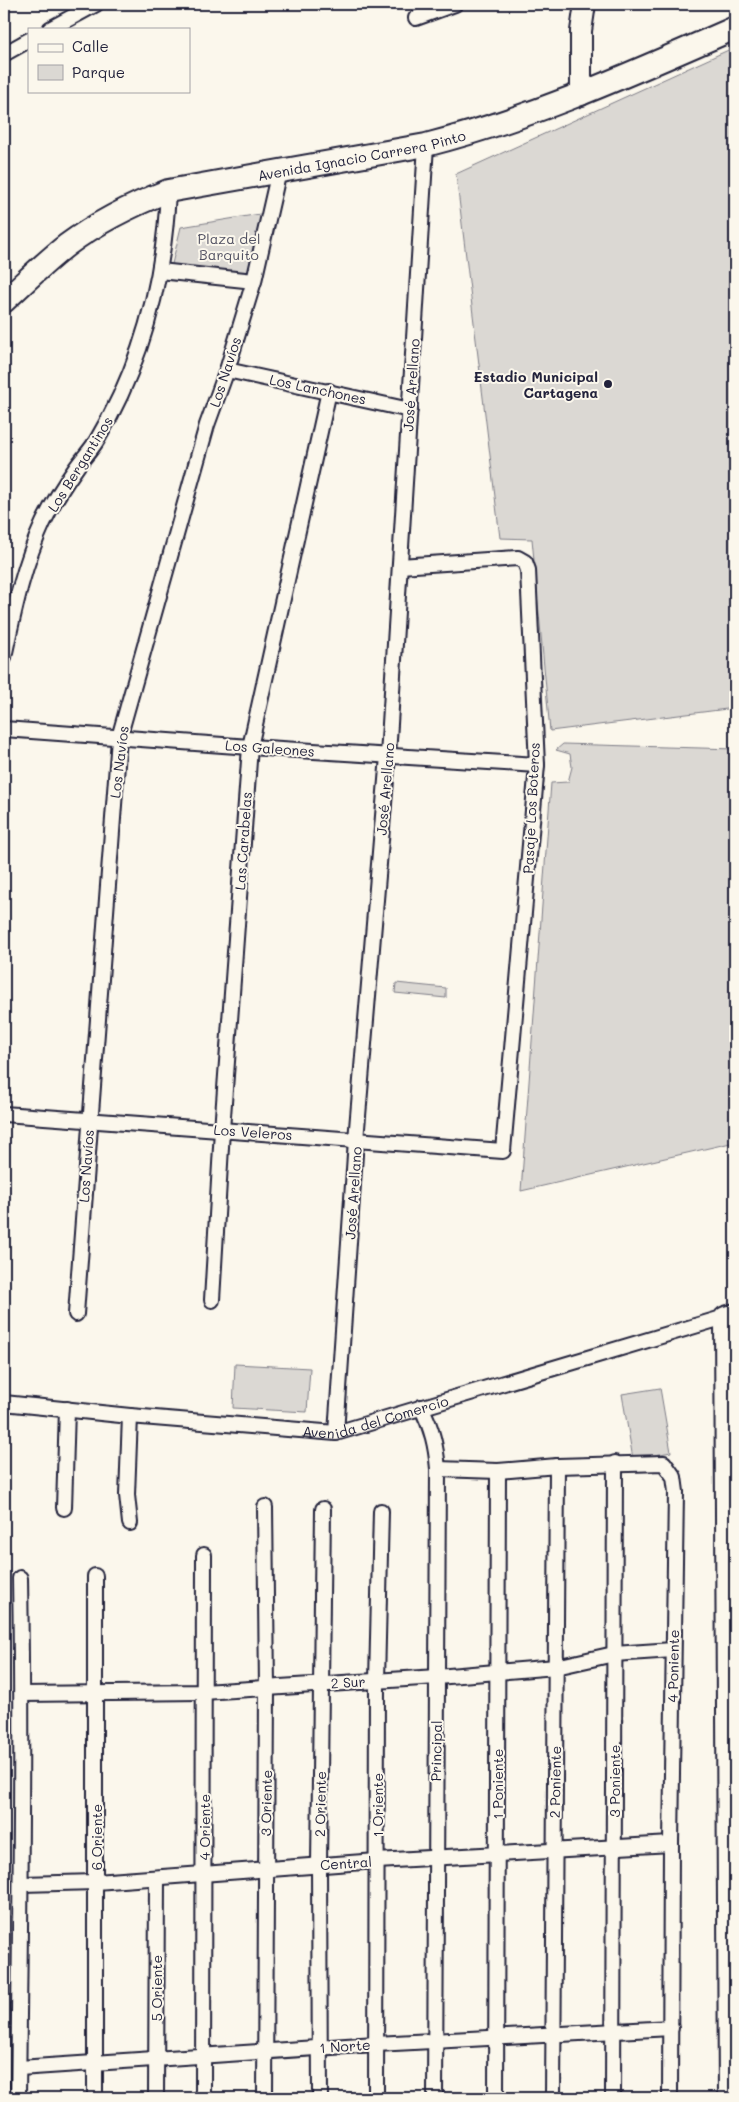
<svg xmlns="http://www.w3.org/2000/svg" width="739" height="2102" font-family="Mali,sans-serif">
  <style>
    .green { fill: #dbd8d3; stroke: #7e7d87 }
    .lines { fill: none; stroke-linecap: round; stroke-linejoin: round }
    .street-casing { stroke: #22223b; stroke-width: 18 }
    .secondary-casing { stroke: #22223b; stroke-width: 24 }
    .primary-casing { stroke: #22223b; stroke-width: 26 }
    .street { stroke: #fbf7ec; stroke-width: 14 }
    .secondary { stroke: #fbf7ec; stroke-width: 20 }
    .primary { stroke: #fbf7ec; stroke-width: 22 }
    .poi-dot { fill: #22223b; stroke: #fbf7ec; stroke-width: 2 }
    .labels { text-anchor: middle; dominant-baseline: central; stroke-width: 4; stroke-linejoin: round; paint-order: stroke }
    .street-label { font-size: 14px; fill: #22223b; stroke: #fbf7ec }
    .park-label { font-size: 14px; fill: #505061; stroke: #fbf7ec }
    .poi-label { font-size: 14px; font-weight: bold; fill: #22223b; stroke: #fbf7ec; text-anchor: end }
  </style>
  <rect width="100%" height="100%" fill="#fbf7ec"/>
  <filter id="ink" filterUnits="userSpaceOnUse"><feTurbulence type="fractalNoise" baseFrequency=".02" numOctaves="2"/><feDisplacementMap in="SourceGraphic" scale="10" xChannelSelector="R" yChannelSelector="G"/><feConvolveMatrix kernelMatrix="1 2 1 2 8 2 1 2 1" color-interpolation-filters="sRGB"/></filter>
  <g filter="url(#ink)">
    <!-- green -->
    <g class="green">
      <path d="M735,47V708L550,731L532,539L500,538L456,174Z"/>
      <path d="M266,213L250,276L171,268L181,227Z"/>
      <path d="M563,744L735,749V1142L521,1191L551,783L568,782L572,767L570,754L556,750Z"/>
      <path d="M396,983L446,988V998L395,993Z"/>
      <path d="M235,1364L310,1368L307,1412L233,1408Z"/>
      <path d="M660,1388L671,1452L633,1459L622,1394Z"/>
    </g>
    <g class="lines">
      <defs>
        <g id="street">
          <path d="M416,18L455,4"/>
          <path d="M50,29L96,4"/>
          <path d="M4,54L29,40"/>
          <path d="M160,271L254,281"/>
          <path d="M227,370L410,410"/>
          <path d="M4,657C14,611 23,566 43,523C52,504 64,485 76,468C83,458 91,450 97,440C142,364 164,280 168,191"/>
          <path d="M4,729L250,747L537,765"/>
          <path d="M4,1114L503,1151L537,765L528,570L525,562L518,558L400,566"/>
          <path d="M212,1300L222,1130L250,747L329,391"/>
          <path d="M76,1314L119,738L207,425L227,370L254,281L279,171"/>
          <path id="s1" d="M4,1403L130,1416L336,1433L725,1317"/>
          <path d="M421,1407C432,1428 436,1446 438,1469L435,2098"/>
          <path d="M336,1433L356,1140L388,756L426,145"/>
          <path d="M438,1469L498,1471L557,1466L664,1463L674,1477L676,1492L671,1844L670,2098"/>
          <path d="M265,1507L267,1688L265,2098"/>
          <path d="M64,1508L67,1409"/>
          <path d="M130,1523L127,1495L130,1416"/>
          <path d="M95,1576V2098"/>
          <path d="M22,1694L203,1692L437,1677L556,1667L614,1654L673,1650"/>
          <path d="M22,1884L96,1882L377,1861L671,1844"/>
          <path d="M19,2068L376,2044L671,2028"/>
          <path d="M18,2098C20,1925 23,1751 20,1578"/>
          <path d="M156,2098L157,1878"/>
          <path d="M203,2098L204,1555"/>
          <path d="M320,2098L319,1865L323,1509"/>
          <path d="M376,2098L377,1681L381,1511"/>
          <path d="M496,2098L498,1471"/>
          <path d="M553,2098L557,1466"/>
          <path d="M613,2098L615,1463"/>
        </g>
        <g id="secondary">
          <path d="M581,95V31L585,4"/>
          <path d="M729,2098L725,1317L735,1314"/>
        </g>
        <g id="primary">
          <path id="s2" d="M4,301C25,282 45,262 67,245C98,222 132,205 168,191L426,145C536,117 632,73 735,28"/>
        </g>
      </defs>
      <!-- street casing -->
      <use href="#street" class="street-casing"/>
      <!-- secondary casing -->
      <use href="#secondary" class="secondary-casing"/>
      <!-- primary casing -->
      <use href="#primary" class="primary-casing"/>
      <!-- street -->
      <use href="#street" class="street"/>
      <!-- secondary -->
      <use href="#secondary" class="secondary"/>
      <!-- primary -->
      <use href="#primary" class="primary"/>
    </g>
  </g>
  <!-- markers -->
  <circle class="poi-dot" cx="608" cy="384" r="5"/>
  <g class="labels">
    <!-- street labels -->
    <g class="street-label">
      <text stroke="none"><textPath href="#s2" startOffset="396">Avenida Ignacio Carrera Pinto</textPath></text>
      <text transform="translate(225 372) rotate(-72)">Los Navíos</text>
      <text transform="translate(411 385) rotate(-86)">José Arellano</text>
      <text transform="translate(318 389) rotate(12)">Los Lanchones</text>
      <text transform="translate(80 464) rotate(-58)">Los Bergantinos</text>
      <text transform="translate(270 748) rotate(4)">Los Galeones</text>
      <text transform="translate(119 762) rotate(-83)">Los Navíos</text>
      <text transform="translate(385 789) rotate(-85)">José Arellano</text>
      <text transform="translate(531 808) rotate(-87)">Pasaje Los Boteros</text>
      <text transform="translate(243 841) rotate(-86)">Las Carabelas</text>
      <text transform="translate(253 1132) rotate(4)">Los Veleros</text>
      <text transform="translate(86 1166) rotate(-86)">Los Navíos</text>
      <text transform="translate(353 1193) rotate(-86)">José Arellano</text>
      <text stroke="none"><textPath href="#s1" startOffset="375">Avenida del Comercio</textPath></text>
      <text transform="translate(673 1666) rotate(-89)">4 Poniente</text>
      <text transform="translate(348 1682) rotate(-3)">2 Sur</text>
      <text transform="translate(436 1751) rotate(-89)">Principal</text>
      <text transform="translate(614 1781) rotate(-90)">3 Poniente</text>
      <text transform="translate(555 1782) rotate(-89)">2 Poniente</text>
      <text transform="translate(497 1784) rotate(-90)">1 Poniente</text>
      <text transform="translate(266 1803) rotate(-89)">3 Oriente</text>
      <text transform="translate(320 1804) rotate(-89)">2 Oriente</text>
      <text transform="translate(377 1805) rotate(-90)">1 Oriente</text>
      <text transform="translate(204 1827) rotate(-90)">4 Oriente</text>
      <text transform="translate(96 1837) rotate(-90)">6 Oriente</text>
      <text transform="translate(346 1863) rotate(-4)">Central</text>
      <text transform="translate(156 1988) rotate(-90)">5 Oriente</text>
      <text transform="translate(345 2046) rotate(-4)">1 Norte</text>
    </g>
    <!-- park labels -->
    <g class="park-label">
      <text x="229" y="238">Plaza del<tspan x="229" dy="16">Barquito</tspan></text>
    </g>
    <!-- poi labels -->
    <g class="poi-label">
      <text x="598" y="376">Estadio Municipal<tspan x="598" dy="16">Cartagena</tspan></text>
    </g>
  </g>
  <!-- margin -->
  <rect width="739" height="2102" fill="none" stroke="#fbf7ec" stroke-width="20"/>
  <rect x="10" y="10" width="719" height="2082" fill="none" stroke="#22223b" stroke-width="2" filter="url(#ink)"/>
  <!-- legend -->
  <rect x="28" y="28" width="162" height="65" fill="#fbf7ec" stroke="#a4a2a5"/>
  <rect x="38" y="44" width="25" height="8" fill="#fbf7ec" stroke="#a4a2a5"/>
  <text x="72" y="52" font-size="15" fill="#22223b">Calle</text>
  <rect x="38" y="65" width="25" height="15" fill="#dbd8d3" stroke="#a4a2a5"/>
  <text x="72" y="78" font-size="15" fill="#22223b">Parque</text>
</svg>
